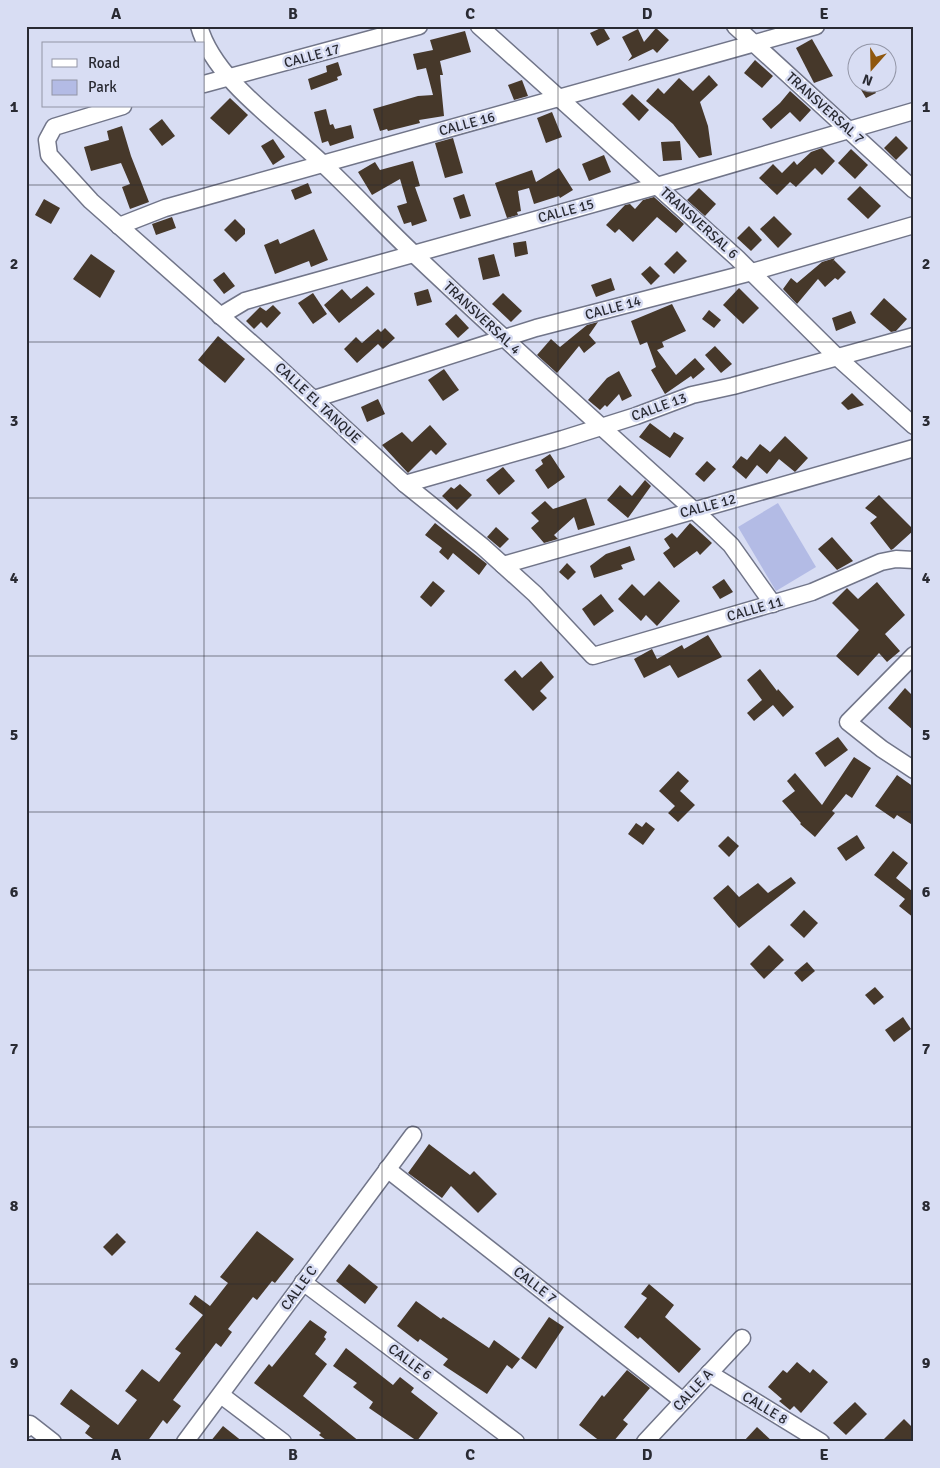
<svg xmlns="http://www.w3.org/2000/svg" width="940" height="1468" font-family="Signika,sans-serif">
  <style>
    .green { fill: #b3bbe5 }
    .building { fill: #46382a }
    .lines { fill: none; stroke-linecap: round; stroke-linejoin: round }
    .minor-casing { stroke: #717589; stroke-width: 19 }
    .minor { stroke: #fff; stroke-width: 16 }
    .grid { fill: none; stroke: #292a32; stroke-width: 1; stroke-opacity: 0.55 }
    .labels { text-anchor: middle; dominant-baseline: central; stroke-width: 5; stroke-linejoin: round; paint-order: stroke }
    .street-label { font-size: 14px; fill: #292a32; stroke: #d8ddf3 }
    .neatline { fill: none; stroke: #292a32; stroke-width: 2 }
    .grid-label { font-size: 16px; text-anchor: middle; font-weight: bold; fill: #292a32 }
  </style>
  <rect width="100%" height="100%" fill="#d8ddf3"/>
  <!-- green -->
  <path class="green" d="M778,503L816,567L776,591L738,527Z"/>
  <!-- building -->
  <g class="building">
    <path d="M603,27L610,39L597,46L590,33Z"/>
    <path d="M656,28L669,40L657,53L653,49L628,61L632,56L622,37L638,29L644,42Z"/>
    <path d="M465,31L471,52L440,61L443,75H440L444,116L419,120L420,123L388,131L387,129L380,131L373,109L418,96L433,95L426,68L417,70L413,54L433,50L430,40Z"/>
    <path d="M812,39L833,76L814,83L796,48Z"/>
    <path d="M755,60L773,76L762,88L744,73Z"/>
    <path d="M338,62L342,75L337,77L338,80L311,90L308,79L327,72L326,66Z"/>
    <path d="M709,75L718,85L700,102L708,126L712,155L699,158L673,124L646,101L658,88L664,94L679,78L693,91Z"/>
    <path d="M522,80L528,96L514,100L508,85Z"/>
    <path d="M870,82L876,93L866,98L860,88Z"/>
    <path d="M790,91L811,110L800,122L790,112L771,129L762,119L780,103Z"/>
    <path d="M632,94L649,110L639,121L622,104Z"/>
    <path d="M230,98L248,115L229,135L210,118Z"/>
    <path d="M326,109L330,125L333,124L335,129L351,125L354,138L330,146L328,141L322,143L314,112Z"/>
    <path d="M552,112L562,137L546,143L537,118Z"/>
    <path d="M162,119L175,136L162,146L149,129Z"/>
    <path d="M122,126L131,156L149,202L130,209L122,187L130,184L121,163L91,171L84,147L109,140L107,131Z"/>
    <path d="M896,136L908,148L896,160L884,148Z"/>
    <path d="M453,138L463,173L445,178L435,143Z"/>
    <path d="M273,139L285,157L273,165L261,146Z"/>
    <path d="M680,141L682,160L663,161L661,142Z"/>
    <path d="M822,148L835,161L822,175L815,168L796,187L790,182L777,195L759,178L773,164L782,173L794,161L797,165L811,152Z"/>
    <path d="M851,149L868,165L855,179L838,163Z"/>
    <path d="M604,155L611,172L589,181L582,164Z"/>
    <path d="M413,161L420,186L415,187L427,221L412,226L411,222L404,224L397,206L407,203L400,179L372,195L358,172L375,162L380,170Z"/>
    <path d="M559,168L573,190L560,198L559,196L534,204L529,188L518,191L521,211L517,212L518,215L507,218L495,183L532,170L536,182Z"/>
    <path d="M308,183L312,193L295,200L291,190Z"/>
    <path d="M860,186L881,206L868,219L847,199Z"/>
    <path d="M699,188L716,204L705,216L687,200Z"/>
    <path d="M464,194L471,216L460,219L453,198Z"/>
    <path d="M654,197L684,224L676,233L657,217L633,242L619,229L615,233L606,225L625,205L630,204L635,209L643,200Z"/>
    <path d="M44,199L60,208L51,224L35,215Z"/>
    <path d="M774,216L792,234L778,248L760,229Z"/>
    <path d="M172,217L176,228L156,235L152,224Z"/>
    <path d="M235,219L245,229V234L236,242L224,230Z"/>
    <path d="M749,226L762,240L751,251L737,238Z"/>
    <path d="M314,229L328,260L311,267L309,261L275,274L264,245L278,239L280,244Z"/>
    <path d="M526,241L528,254L515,257L513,243Z"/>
    <path d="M677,251L687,261L674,274L664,264Z"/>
    <path d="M91,254L115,271L100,298L73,279Z"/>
    <path d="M494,254L500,276L483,280L478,258Z"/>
    <path d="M835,258L832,263L834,260L846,272L838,280L835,278L825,287L818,279L797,304L783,289L791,278L797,283L822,262Z"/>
    <path d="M650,266L660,276L651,285L641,274Z"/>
    <path d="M224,272L235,286L224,294L213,280Z"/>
    <path d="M611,278L615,290L596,297L591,285Z"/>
    <path d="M367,286L375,294L339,323L324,305L342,289L351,299Z"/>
    <path d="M739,288L759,308L743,324L723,305Z"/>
    <path d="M428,289L432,302L417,306L414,293Z"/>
    <path d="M313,293L327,314L313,324L298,303Z"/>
    <path d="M503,293L522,311L511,322L492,304Z"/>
    <path d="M884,298L907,319L896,331L891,332L870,314Z"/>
    <path d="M672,304L686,331L662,342L664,347L657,350L676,375L695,358L705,369L693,379L691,376L665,394L651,370L656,367L647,342L640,345L631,321Z"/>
    <path d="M273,305L281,313L267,328L261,322L254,329L246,321L260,307L266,311Z"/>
    <path d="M709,310L721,320L714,328L702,319Z"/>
    <path d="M851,311L856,323L836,331L832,318Z"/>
    <path d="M456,314L469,328L458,338L445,324Z"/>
    <path d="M598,322L589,335L596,343L584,353L579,346L557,373L537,355L551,339L560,347L587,325Z"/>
    <path d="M385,328L395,338L383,349L378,344L357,363L344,349L356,337L362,343L378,329L381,332Z"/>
    <path d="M218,336L245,359L225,383L198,360Z"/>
    <path d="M715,346L732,364L721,373L705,355Z"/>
    <path d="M444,369L459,390L443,401L428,380Z"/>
    <path d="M619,371L632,396L622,401L619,394L607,407L605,405L600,410L588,400L607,378Z"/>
    <path d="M852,393L864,405L848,410L841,403Z"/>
    <path d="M378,399L385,414L367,422L361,407Z"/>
    <path d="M650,423L670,438L674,432L684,438L670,458L639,437Z"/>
    <path d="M430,425L447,444L436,455L431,450L408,473L382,445L402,432L412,442Z"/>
    <path d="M785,436L808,458L795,472L779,459L767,474L757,465L746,479L732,467L741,456L747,460L760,444L770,452Z"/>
    <path d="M550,454L565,477L548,489L535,470L543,464L541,460Z"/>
    <path d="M707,461L716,469L704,482L695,474Z"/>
    <path d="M503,467L515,481L499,495L486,480Z"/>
    <path d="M645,480L651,486L628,518L607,500L620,485L632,496Z"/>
    <path d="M460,484L472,495L457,510L442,496L451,487L454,489Z"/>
    <path d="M879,495L914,530L893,549L891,550L870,523L877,517L865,508Z"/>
    <path d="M586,498L595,525L578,530L574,517L554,535L558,539L544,543L531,528L539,521L531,513L545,501L553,509Z"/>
    <path d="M435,523L487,564L479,575L453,553L448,560L439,552L442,548L425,535Z"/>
    <path d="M690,523L712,543L700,555L697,551L674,568L663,553L670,548L664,539L672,533L677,538Z"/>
    <path d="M496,527L509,539L500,548L487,537Z"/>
    <path d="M832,537L853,561L837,570L818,549Z"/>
    <path d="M630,546L635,560L621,565L623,569L594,578L590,566L606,554Z"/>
    <path d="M567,563L576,572L568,580L559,572Z"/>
    <path d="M724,579L733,592L720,599L712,587Z"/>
    <path d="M433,581L445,591L431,607L420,597Z"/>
    <path d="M659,581L680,601L657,626L646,615L641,621L618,599L632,584L644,596Z"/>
    <path d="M877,582L905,615L885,634L900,651L887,662L879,653L858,676L836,656L859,630L832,603L847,588L858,599Z"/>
    <path d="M601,594L614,611L594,626L582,609Z"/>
    <path d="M708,635L722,657L678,678L670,665L644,678L634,659L652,649L657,659L682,645L684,649Z"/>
    <path d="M541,661L554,677L540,691L547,698L533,711L504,680L515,670L522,678Z"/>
    <path d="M760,669L777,691L778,689L794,707L783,717L773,705L754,721L747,713L762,700L747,680Z"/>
    <path d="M905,688L914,697V731L888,708Z"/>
    <path d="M838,737L848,750L825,767L815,753Z"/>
    <path d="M854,757L871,768L852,798L846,794L832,811L835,813L815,837L800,824L801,823L782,801L795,791L787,781L795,773L822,805Z"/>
    <path d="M678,771L689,781L680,791L695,805L678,822L668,813L675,806L659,791Z"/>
    <path d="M897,775L914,787V826L897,815L894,819L875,806Z"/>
    <path d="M646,822L655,829L643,845L628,834L636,823L642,827Z"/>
    <path d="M857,835L865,848L846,861L837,848Z"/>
    <path d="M728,836L739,846L729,857L718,846Z"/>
    <path d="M893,851L908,863L896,878L912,891L914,889V918L899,906L905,899L874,875Z"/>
    <path d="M791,877L796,883L739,928L713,898L728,885L739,897L758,883L768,893Z"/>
    <path d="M804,910L818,923L804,938L790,925Z"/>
    <path d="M769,945L784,960L764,979L750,964Z"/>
    <path d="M807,962L815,971L802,982L794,973Z"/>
    <path d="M875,987L884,997L874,1005L865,995Z"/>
    <path d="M903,1017L911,1029L894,1042L885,1030Z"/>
    <path d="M429,1144L470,1175L474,1171L497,1194L478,1213L451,1186L442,1198L408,1173Z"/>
    <path d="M257,1231L294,1259L275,1283L272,1281L257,1300L253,1297L228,1329L232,1332L221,1347L216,1343L173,1400L181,1406L167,1424L163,1420L147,1442H97L85,1433L90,1426L60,1404L71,1389L118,1425L137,1400L125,1391L142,1369L159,1382L181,1353L175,1349L203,1315L189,1304L195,1295L210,1306L228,1283L220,1277Z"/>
    <path d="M117,1233L126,1242L112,1256L103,1247Z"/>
    <path d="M349,1264L378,1287L365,1304L336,1281Z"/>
    <path d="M649,1284L674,1305L665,1317L701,1349L679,1373L640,1337L638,1339L624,1327L647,1298L641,1294Z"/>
    <path d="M416,1301L441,1319L443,1317L489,1348L494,1340L520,1359L512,1369L507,1365L487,1394L443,1365L448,1359L420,1339L418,1342L397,1326Z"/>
    <path d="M549,1317L564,1327L536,1369L521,1358Z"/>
    <path d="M310,1320L327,1332L324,1337L326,1339L315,1354L327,1364L303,1396L360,1442H329L319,1435L321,1433L254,1383L269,1364L272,1367Z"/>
    <path d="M346,1348L393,1385L400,1377L414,1388L411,1392L438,1413L417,1441L369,1408L373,1402L353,1387L357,1383L333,1366Z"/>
    <path d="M797,1362L810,1373L813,1369L828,1382L801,1413L794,1406L790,1410L779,1401L782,1399L768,1387L783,1370L787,1373Z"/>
    <path d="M627,1370L650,1388L623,1420L628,1424L613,1442H601L579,1425L602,1395L604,1397Z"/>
    <path d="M855,1402L867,1414L846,1435L833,1423Z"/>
    <path d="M904,1419L914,1429V1436L908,1442H881Z"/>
    <path d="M223,1426L243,1442H210Z"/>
    <path d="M757,1427L773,1442H743Z"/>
  </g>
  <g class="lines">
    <defs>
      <g id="minor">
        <path d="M199,26C214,81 284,126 324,165C355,194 384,226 415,255C511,346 609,434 708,523L731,545L773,604"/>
        <path d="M479,26L737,258L837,357L914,426"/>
        <path d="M735,26L914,190"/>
        <path d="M204,84L419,26"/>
        <path d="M123,106L54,127L47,140L49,155L91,201L274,363L405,484L482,546L535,594L593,656L812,592L881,562L896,559L914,560"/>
        <path d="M119,226L165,208L816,26"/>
        <path d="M220,316L245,301L657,186L914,111"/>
        <path d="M314,399L536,328L752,272L914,225"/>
        <path d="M405,484L563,439L636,416L692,395L733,386L914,336"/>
        <path d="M503,565L914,448"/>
        <path d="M914,655L848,722L882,749L914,770"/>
        <path d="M387,1169L683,1401"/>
        <path d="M303,1282L516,1442"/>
        <path d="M709,1373L821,1442"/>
        <path d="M221,1395L283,1442"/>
        <path d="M26,1429L30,1424L53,1442"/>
        <path d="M185,1442L413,1135"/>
        <path d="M645,1442L742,1338"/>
      </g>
    </defs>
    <!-- minor casing -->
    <use href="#minor" class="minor-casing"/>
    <!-- minor -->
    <use href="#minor" class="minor"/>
  </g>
  <!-- grid -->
  <path class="grid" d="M204,26V1442M382,26V1442M558,26V1442M736,26V1442M26,185H914M26,342H914M26,498H914M26,656H914M26,812H914M26,970H914M26,1127H914M26,1284H914"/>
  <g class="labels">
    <!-- street labels -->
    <g class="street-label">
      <text transform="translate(312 56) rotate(-15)">CALLE 17</text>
      <text transform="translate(825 108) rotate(42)">TRANSVERSAL 7</text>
      <text transform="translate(467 124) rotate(-15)">CALLE 16</text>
      <text transform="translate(566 211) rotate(-15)">CALLE 15</text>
      <text transform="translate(699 223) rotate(42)">TRANSVERSAL 6</text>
      <text transform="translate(613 308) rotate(-15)">CALLE 14</text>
      <text transform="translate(482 318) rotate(43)">TRANSVERSAL 4</text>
      <text transform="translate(318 403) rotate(43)">CALLE EL TANQUE</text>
      <text transform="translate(659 407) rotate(-20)">CALLE 13</text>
      <text transform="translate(708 506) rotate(-15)">CALLE 12</text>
      <text transform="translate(755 609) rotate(-16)">CALLE 11</text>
      <text transform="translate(535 1285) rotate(38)">CALLE 7</text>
      <text transform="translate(299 1288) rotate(-54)">CALLE C</text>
      <text transform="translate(410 1362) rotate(37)">CALLE 6</text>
      <text transform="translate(693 1390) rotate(-47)">CALLE A</text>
      <text transform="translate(765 1408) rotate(31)">CALLE 8</text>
    </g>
  </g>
  <!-- border -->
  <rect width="940" height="1468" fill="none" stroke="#d8ddf3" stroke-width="55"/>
  <!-- legend -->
  <rect x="42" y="42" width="162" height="65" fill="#d8ddf3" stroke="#9295a6"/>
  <rect x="52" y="59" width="25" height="8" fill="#ffffff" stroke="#9295a6"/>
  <text x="88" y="68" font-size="15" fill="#292a32">Road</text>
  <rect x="52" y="80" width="25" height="15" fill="#b3bbe5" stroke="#9295a6"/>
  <text x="88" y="92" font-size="15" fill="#292a32">Park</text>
  <!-- north arrow -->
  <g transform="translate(872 68) rotate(200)"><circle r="24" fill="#d8ddf3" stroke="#9295a6"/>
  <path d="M0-4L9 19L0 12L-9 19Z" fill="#8f570e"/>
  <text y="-8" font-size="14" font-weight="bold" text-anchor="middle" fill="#292a32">N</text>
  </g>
  <rect x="28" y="28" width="884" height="1412" class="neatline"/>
  <g class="grid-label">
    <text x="116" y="19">A</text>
    <text x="293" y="19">B</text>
    <text x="470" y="19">C</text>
    <text x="647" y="19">D</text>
    <text x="824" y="19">E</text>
    <text x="14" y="112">1</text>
    <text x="926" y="112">1</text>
    <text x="14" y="269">2</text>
    <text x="926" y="269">2</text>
    <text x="14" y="426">3</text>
    <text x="926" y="426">3</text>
    <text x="14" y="583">4</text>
    <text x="926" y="583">4</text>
    <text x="14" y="740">5</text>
    <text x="926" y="740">5</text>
    <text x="14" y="897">6</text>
    <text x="926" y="897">6</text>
    <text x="14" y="1054">7</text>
    <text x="926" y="1054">7</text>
    <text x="14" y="1211">8</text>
    <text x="926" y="1211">8</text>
    <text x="14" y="1368">9</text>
    <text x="926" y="1368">9</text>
    <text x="116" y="1460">A</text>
    <text x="293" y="1460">B</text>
    <text x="470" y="1460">C</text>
    <text x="647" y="1460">D</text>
    <text x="824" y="1460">E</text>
  </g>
</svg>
